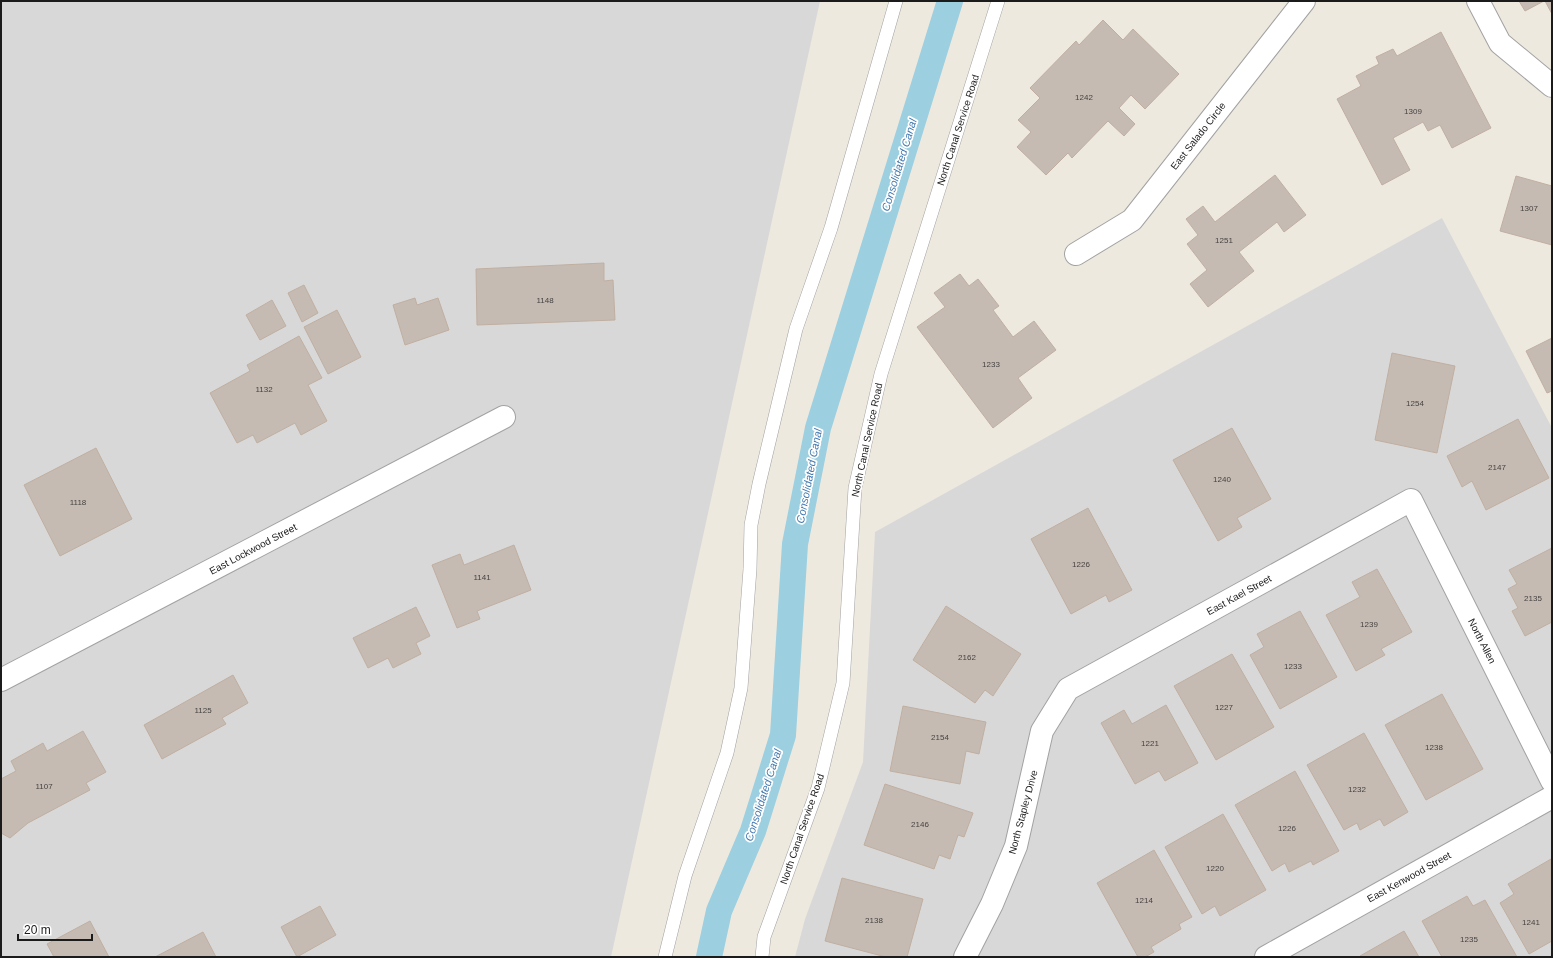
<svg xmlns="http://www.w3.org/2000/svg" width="1553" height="958" font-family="Helvetica,sans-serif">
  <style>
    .residential { fill: #d9d8d8 }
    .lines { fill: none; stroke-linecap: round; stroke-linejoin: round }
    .canal { stroke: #9ccfdf; stroke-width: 26 }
    .building { fill: #c5bbb3; stroke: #c0afa1 }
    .service-casing { stroke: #a2a2a2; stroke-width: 14 }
    .minor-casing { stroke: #a2a2a2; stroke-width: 24 }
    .service { stroke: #fff; stroke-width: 13 }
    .minor { stroke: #fff; stroke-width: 22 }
    .labels { text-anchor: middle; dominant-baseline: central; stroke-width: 3.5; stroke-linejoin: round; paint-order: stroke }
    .number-label { font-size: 8px; fill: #464341 }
    .street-label { font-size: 10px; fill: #1b1b1b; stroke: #fff }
    .water-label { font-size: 11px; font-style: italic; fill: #4278b0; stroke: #fff }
  </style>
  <rect width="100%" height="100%" fill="#eee9df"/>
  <!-- residential -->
  <g class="residential">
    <path d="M1,1H820L611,957H1Z"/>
    <path d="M1442,218L1552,428V957H795L805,919L863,762L875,532Z"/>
  </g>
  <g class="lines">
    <!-- canal -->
    <path class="canal" d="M709,957L719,911L753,831L783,735L795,544L818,428L950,1"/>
  </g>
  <!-- building -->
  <g class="building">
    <path d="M1519,1H1544L1525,11Z"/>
    <path d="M1545,1H1552V14Z"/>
    <path d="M1103,20L1123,40L1133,29L1179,74L1145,109L1131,95L1119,108L1135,124L1124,136L1108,121L1072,158L1068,153L1046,175L1017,147L1031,132L1018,120L1040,98L1030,88L1076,41L1079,45Z"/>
    <path d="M1441,32L1491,128L1452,148L1440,125L1428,131L1423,122L1393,138L1410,170L1382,185L1337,99L1361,86L1356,76L1379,64L1376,57L1393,49L1397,56Z"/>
    <path d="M1275,175L1306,215L1284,232L1277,222L1239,252L1254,271L1208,307L1190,284L1207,270L1187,244L1198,235L1186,219L1203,206L1215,222Z"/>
    <path d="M1516,176L1552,186V245L1500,231Z"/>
    <path d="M604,263V281L613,280L615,320L477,325L476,269Z"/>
    <path d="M960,274L969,286L978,279L999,306L993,310L1013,337L1034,321L1056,350L1018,378L1032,398L993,428L917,327L945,307L934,293Z"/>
    <path d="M304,285L318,313L302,322L288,293Z"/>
    <path d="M415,298L417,305L438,298L449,330L405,345L393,305Z"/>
    <path d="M272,300L286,326L260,340L246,315Z"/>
    <path d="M337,310L361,357L328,374L304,327Z"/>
    <path d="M299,336L322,378L308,385L327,421L301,435L295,423L257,443L253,435L237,443L210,393L250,371L247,365Z"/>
    <path d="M1552,338V391L1547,393L1526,351Z"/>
    <path d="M1392,353L1455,366L1437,453L1375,440Z"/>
    <path d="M1518,419L1549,478L1486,510L1472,481L1462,487L1447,456Z"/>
    <path d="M1232,428L1271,499L1237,518L1242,527L1218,541L1173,460Z"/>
    <path d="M96,448L132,519L60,556L24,485Z"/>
    <path d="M1088,508L1132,590L1109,602L1106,595L1071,614L1031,539Z"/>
    <path d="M514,545L531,590L477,611L480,619L457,628L432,565L460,554L464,565Z"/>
    <path d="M1552,548V622L1525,636L1512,611L1518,608L1508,589L1517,584L1509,570Z"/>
    <path d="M1377,569L1412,632L1381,649L1385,655L1356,671L1326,615L1360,597L1352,582Z"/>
    <path d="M946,606L1021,654L993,696L985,690L975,703L913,660Z"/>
    <path d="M416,607L430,636L416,643L421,654L393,668L388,658L368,668L353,638Z"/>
    <path d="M1300,611L1337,677L1280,709L1250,655L1264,647L1257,634Z"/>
    <path d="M1232,654L1274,727L1216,760L1174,686Z"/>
    <path d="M233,675L248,703L222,718L226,724L162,759L144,725Z"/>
    <path d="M1442,694L1483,769L1426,800L1385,725Z"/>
    <path d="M1166,705L1198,763L1165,781L1159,771L1135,784L1101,723L1124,710L1132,724Z"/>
    <path d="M903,706L986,722L979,754L966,751L960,784L890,771Z"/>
    <path d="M83,731L106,772L86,783L90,790L28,823L10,838L1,833V779L16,771L11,761L43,743L47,751Z"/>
    <path d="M1364,733L1408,812L1384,826L1380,819L1360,830L1357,823L1344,830L1307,765Z"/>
    <path d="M1295,771L1339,851L1313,865L1311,861L1289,872L1285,863L1272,871L1235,805Z"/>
    <path d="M885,784L973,813L964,837L958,835L950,859L939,855L934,869L864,845Z"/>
    <path d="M1223,814L1266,890L1220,916L1215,906L1202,914L1165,847Z"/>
    <path d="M1154,850L1192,917L1179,924L1181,929L1151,947L1154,952L1145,957H1138L1097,883Z"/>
    <path d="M1551,859L1552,941L1529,954L1500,903L1514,894L1508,884Z"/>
    <path d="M842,878L923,899L907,957H886L825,941Z"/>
    <path d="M1467,896L1473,906L1485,900L1517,957H1442L1422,921Z"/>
    <path d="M320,906L336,935L297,957L281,927Z"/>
    <path d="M90,921L109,957H54L47,944Z"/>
    <path d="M1404,931L1419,957H1360V956Z"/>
    <path d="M203,932L216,957H155Z"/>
  </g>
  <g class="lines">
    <defs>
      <g id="service">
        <path d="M665,957L685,876L727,753L741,688L750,569L751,525L759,484L796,329L831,228L896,1"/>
        <path d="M762,957L764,937L818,788L843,683L855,488L881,374L998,1"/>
      </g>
      <g id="minor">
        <path d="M1478,1L1500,43L1552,86"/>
        <path d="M1076,254L1132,220L1304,1"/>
        <path d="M1,680L504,417"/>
        <path d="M965,957L992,904L1016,846L1042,731L1068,689L1411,500L1552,781"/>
        <path d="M1266,957L1552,797"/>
      </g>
    </defs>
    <!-- service casing -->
    <use href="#service" class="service-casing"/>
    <!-- minor casing -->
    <use href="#minor" class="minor-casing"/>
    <!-- service -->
    <use href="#service" class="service"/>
    <!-- minor -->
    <use href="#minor" class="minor"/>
  </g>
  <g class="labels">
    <!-- number labels -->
    <g class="number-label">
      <text x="1084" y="97">1242</text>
      <text x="1413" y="111">1309</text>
      <text x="1529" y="208">1307</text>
      <text x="1224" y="240">1251</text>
      <text x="545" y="300">1148</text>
      <text x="991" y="364">1233</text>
      <text x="264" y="389">1132</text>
      <text x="1415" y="403">1254</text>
      <text x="1497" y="467">2147</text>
      <text x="1222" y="479">1240</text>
      <text x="78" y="502">1118</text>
      <text x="1081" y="564">1226</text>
      <text x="482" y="577">1141</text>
      <text x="1533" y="598">2135</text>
      <text x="1369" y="624">1239</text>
      <text x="967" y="657">2162</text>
      <text x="1293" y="666">1233</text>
      <text x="1224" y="707">1227</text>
      <text x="203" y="710">1125</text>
      <text x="940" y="737">2154</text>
      <text x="1150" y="743">1221</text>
      <text x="1434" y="747">1238</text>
      <text x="44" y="786">1107</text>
      <text x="1357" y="789">1232</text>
      <text x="920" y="824">2146</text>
      <text x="1287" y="828">1226</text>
      <text x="1215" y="868">1220</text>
      <text x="1144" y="900">1214</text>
      <text x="874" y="920">2138</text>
      <text x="1531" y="922">1241</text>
      <text x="1469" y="939">1235</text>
    </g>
    <!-- street labels -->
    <g class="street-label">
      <text transform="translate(958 130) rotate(-72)">North Canal Service Road</text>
      <text transform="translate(1198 136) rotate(-52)">East Salado Circle</text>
      <text transform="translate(867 440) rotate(-78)">North Canal Service Road</text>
      <text transform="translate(253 549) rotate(-28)">East Lockwood Street</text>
      <text transform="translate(1239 595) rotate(-29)">East Kael Street</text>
      <text transform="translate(1482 641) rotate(63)">North Allen</text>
      <text transform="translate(1023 812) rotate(-75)">North Stapley Drive</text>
      <text transform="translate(802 829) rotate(-71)">North Canal Service Road</text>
      <text transform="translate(1409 877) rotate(-29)">East Kenwood Street</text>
    </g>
    <!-- water labels -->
    <g class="water-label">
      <text transform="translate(899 165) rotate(-73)">Consolidated Canal</text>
      <text transform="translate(809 476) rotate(-79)">Consolidated Canal</text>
      <text transform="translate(763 795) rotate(-72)">Consolidated Canal</text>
    </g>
  </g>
  <!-- border -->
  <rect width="1553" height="958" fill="none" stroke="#1b1b1b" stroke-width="4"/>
  <!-- scale -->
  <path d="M18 934v6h74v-6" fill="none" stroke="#1b1b1b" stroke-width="2"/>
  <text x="24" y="934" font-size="12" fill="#1b1b1b" stroke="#ffffff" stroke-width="3" paint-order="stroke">20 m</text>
</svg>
